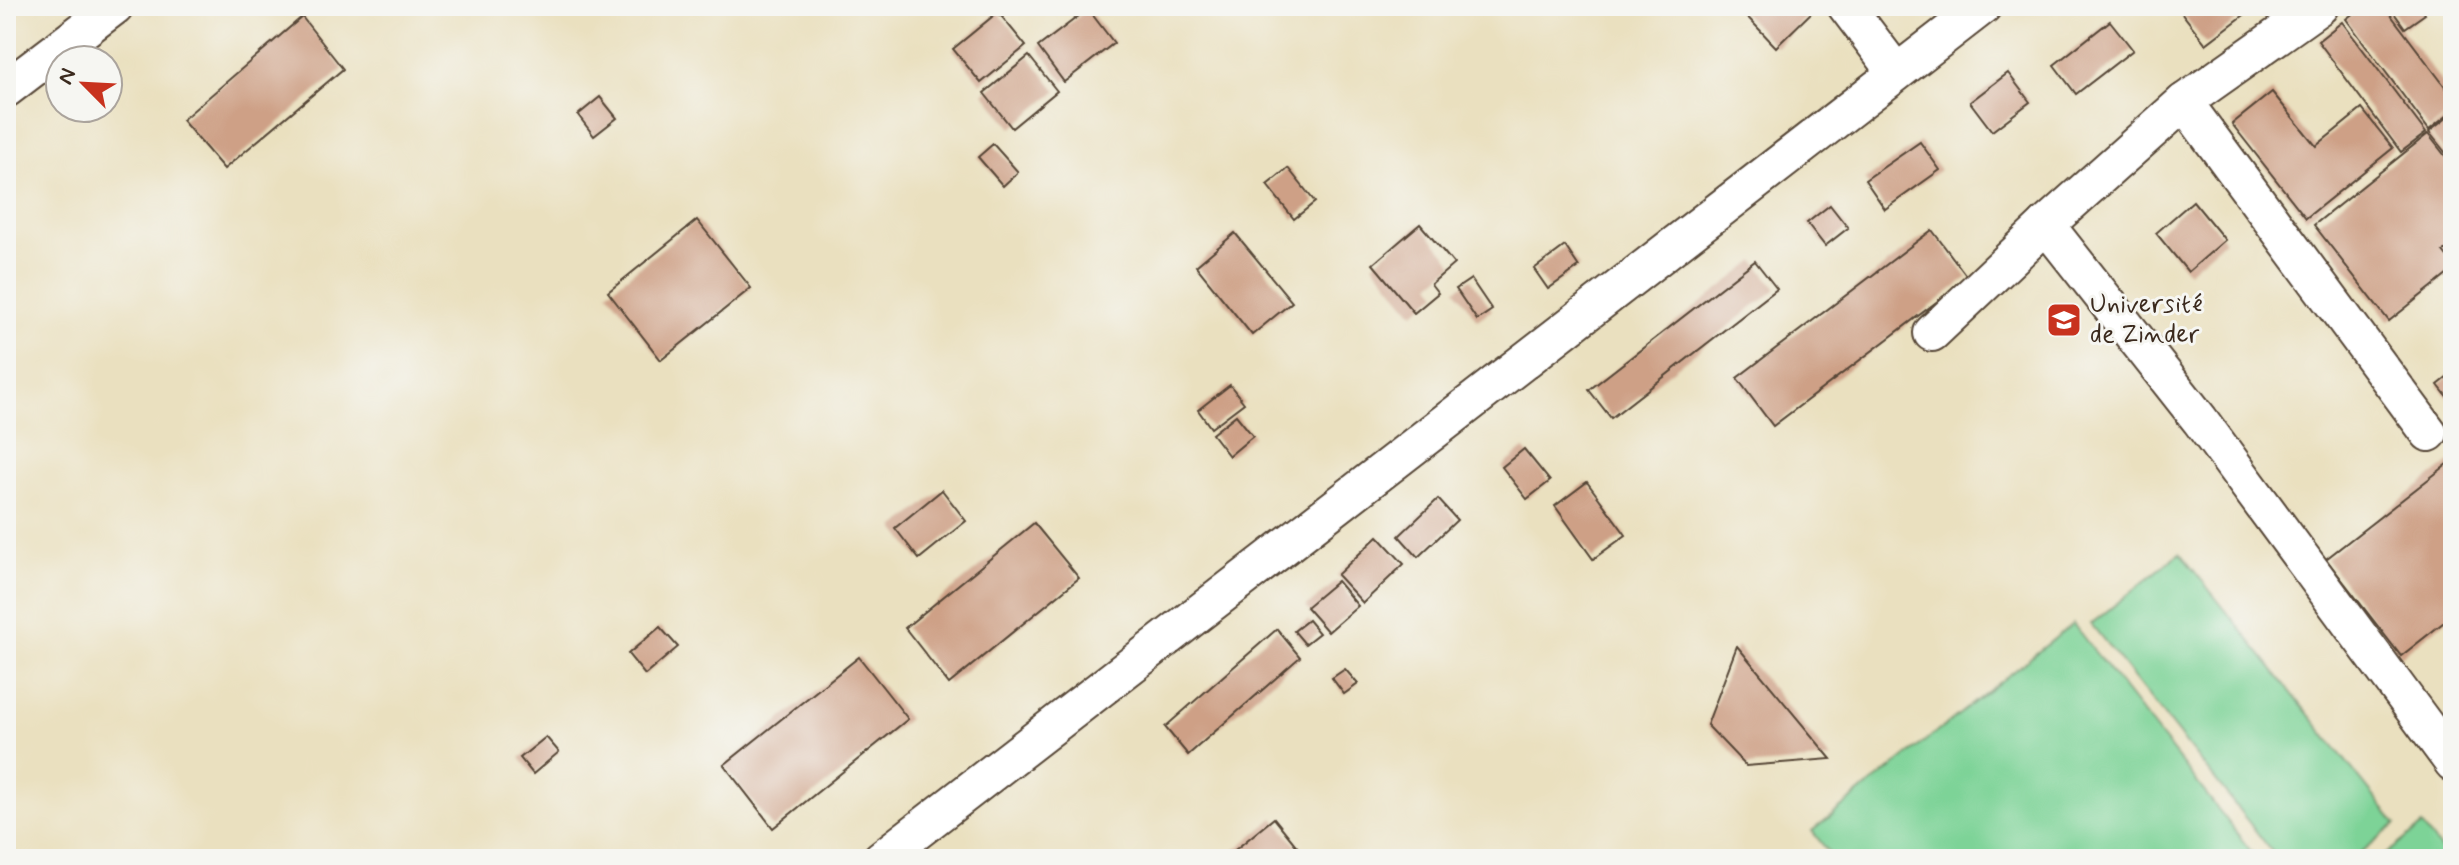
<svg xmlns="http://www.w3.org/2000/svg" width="2459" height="865" font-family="Mynerve,sans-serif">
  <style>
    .green { fill: #7dd397; stroke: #5c7e5a; stroke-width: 2 }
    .building { fill: #cea086 }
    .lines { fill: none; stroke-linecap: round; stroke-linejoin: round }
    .minor-casing { stroke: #554536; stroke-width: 40 }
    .minor { stroke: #fff; stroke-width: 36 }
    .labels { text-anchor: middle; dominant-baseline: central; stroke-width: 6; stroke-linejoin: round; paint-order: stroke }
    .poi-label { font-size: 26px; fill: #3b2a1e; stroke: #f6f6f2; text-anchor: start }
  </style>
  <rect width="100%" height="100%" fill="#f6f6f2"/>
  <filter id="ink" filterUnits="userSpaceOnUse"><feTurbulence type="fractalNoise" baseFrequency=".0125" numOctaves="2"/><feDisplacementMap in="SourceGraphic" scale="16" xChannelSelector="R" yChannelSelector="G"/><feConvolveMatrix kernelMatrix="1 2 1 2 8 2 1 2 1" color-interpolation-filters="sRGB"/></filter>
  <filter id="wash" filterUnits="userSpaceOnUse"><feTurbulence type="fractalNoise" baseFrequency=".006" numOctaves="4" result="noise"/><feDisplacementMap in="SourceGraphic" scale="32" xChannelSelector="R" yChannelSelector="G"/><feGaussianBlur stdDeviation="1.8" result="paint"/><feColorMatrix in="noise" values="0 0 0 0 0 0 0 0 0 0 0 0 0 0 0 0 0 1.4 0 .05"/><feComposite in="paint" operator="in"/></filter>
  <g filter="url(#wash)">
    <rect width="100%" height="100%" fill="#eae0bf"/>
    <!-- green -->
    <g class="green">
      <path d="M2180,553L2396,824L2353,859H2278L2091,624Z"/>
      <path d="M2073,624L2257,859H1834L1812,831Z"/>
      <path d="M2422,826L2448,859H2380Z"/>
    </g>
    <g id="blocks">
      <!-- building -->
      <g class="building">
        <path d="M1737,6H1814L1816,8L1776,47Z"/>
        <path d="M2180,6H2244L2248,12L2206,44L2178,8Z"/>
        <path d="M2363,6H2384L2453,97V111L2429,130L2346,19Z"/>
        <path d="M2389,6H2420L2425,14L2405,28Z"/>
        <path d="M1088,9L1114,43L1064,82L1038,47Z"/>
        <path d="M998,12L1026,46L981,83L953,49Z"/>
        <path d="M302,17L343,69L224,169L182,120Z"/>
        <path d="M2110,21L2133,50L2076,94L2054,65Z"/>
        <path d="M2342,22L2426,133L2401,152L2318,41Z"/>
        <path d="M1029,56L1057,91L1012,128L984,93Z"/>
        <path d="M2008,73L2030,102L1992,131L1970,102Z"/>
        <path d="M2272,92L2316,146L2362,109L2393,148L2306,218L2232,124Z"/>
        <path d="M600,97L617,118L594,136L578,115Z"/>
        <path d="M2453,113V162L2429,132Z"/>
        <path d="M2428,134L2453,166V244L2443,252L2453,265V270L2389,321L2314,225Z"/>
        <path d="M1920,142L1940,170L1885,209L1865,180Z"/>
        <path d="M993,144L1018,172L1003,186L978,157Z"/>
        <path d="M1288,168L1315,202L1294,219L1267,185Z"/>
        <path d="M2193,201L2225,240L2188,272L2156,233Z"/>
        <path d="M1830,205L1848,228L1825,246L1807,223Z"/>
        <path d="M697,220L751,288L661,360L608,292Z"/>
        <path d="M1420,224L1454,264L1431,284L1438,293L1414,313L1373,264Z"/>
        <path d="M1932,230L1968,278L1773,426L1737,378Z"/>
        <path d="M1235,233L1292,302L1252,335L1196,266Z"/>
        <path d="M1565,246L1579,267L1548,289L1534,269Z"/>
        <path d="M1755,261L1777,289L1611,418L1589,390Z"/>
        <path d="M1471,279L1492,310L1477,320L1456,289Z"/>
        <path d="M2453,373V404L2438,385Z"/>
        <path d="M1230,385L1244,403L1211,428L1198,410Z"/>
        <path d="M1236,415L1253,436L1229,456L1212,434Z"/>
        <path d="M1524,449L1550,481L1527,499L1502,467Z"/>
        <path d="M2453,460V615L2401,656L2326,559Z"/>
        <path d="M1587,482L1626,535L1593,559L1555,506Z"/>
        <path d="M942,490L966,521L919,559L895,528Z"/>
        <path d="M1438,499L1457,520L1418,557L1399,536Z"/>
        <path d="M1034,523L1079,578L949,684L905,628Z"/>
        <path d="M1378,536L1404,564L1363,603L1337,575Z"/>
        <path d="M1337,581L1358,606L1328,632L1306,607Z"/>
        <path d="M1308,620L1319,633L1305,644L1294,631Z"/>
        <path d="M660,627L678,647L645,675L628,654Z"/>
        <path d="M1277,629L1300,657L1188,755L1165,727Z"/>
        <path d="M1737,646L1831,759L1746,766L1707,725Z"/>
        <path d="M859,657L908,719L773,828L724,765Z"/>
        <path d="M1345,669L1358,684L1344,694L1332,678Z"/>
        <path d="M546,737L559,752L533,774L520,758Z"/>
        <path d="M1274,818L1307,859H1224Z"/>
      </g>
    </g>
  </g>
  <g filter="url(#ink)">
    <use href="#blocks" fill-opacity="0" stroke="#554536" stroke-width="2"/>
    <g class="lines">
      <defs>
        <g id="minor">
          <path d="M1846,6L1896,72"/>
          <path d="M6,89L115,6"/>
          <path d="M2184,102L2429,433"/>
          <path d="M2046,225L2200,420L2453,763"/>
          <path d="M1932,333L2046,225L2184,102L2320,6"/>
          <path d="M881,859L1983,6"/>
        </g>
      </defs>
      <!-- minor casing -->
      <use href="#minor" class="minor-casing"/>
      <!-- minor -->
      <use href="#minor" class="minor"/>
    </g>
  </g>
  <!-- icons -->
  <defs>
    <symbol id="university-square" viewBox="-11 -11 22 22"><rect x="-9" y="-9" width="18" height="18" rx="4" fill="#c8321e" stroke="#f6f6f2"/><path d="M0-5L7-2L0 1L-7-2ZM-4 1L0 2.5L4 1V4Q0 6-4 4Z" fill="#fff"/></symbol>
  </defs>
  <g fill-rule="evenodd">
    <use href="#university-square" x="2044" y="300" width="40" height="40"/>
  </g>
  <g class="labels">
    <!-- poi labels -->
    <g class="poi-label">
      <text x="2090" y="305">Université<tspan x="2090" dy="30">de Zinder</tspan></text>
    </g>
  </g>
  <!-- margin -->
  <rect width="2459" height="865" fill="none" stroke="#f6f6f2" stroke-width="32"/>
  <!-- north arrow -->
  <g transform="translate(84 84) rotate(294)"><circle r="38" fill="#f6f6f2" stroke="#aba49d" stroke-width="2"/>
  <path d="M0-6L14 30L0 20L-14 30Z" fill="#c8321e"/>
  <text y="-12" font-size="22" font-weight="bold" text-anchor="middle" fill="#3b2a1e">N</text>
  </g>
</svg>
